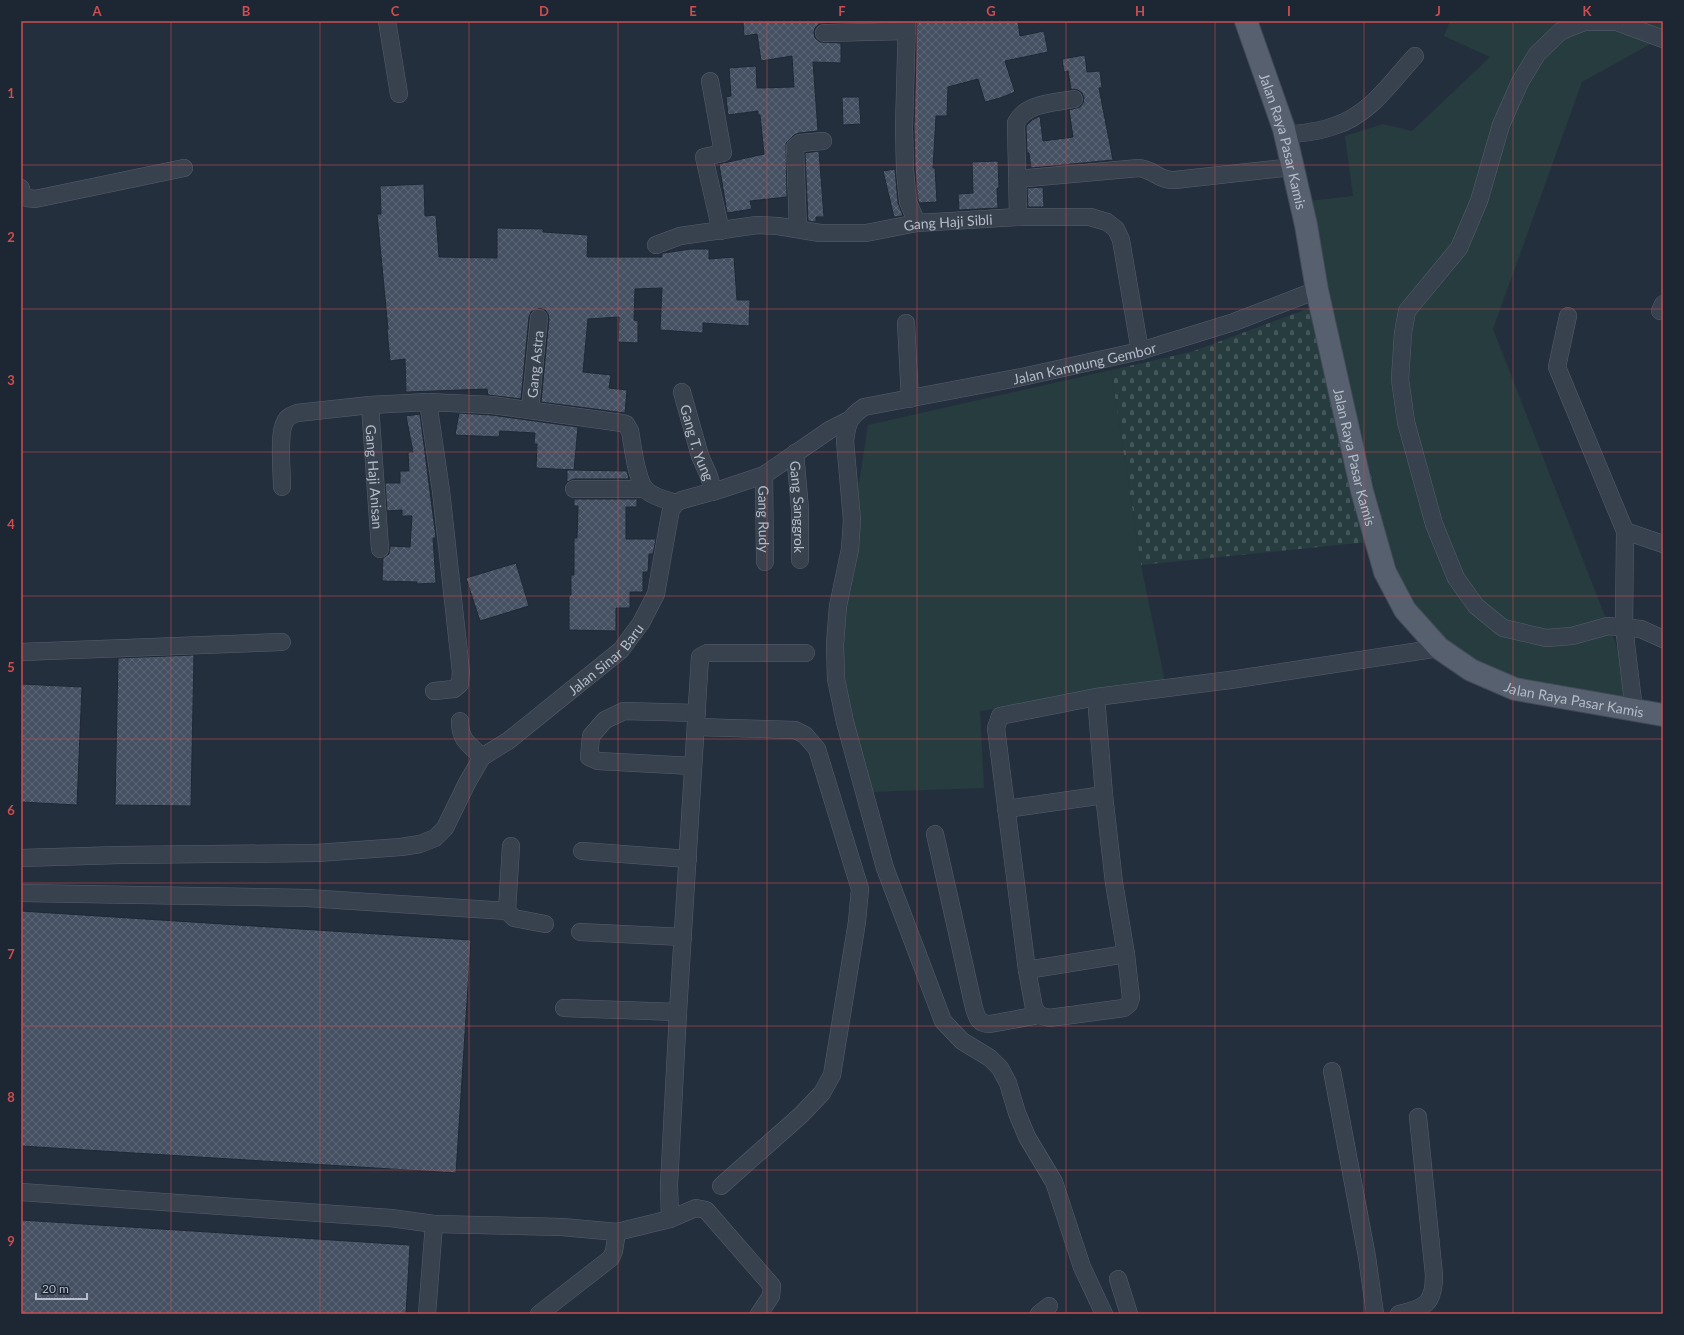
<svg xmlns="http://www.w3.org/2000/svg" width="1684" height="1335" font-family="Lato,sans-serif">
  <style>
    .green { fill: #263c3f }
    .cemetery { fill: url(#cemetery-stones) }
    .building { fill: url(#building-cross-hatch); stroke: #1f2835 }
    .lines { fill: none; stroke-linecap: round; stroke-linejoin: round }
    .minor-casing { stroke: #565f6c; stroke-width: 18 }
    .major-casing { stroke: #414a57; stroke-width: 24 }
    .minor { stroke: #38414e; stroke-width: 17 }
    .major { stroke: #56606e; stroke-width: 22 }
    .grid { fill: none; stroke: #ce4d50; stroke-width: 1; stroke-opacity: 0.55 }
    .labels { text-anchor: middle; dominant-baseline: central; stroke-width: 3; stroke-linejoin: round; paint-order: stroke }
    .street-label { font-size: 14px; fill: #b4bcc9; stroke: #1d2633 }
    .neatline { fill: none; stroke: #ce4d50; stroke-width: 1.5 }
    .grid-label { font-size: 13px; text-anchor: middle; font-weight: bold; fill: #ce4d50 }
  </style>
  <defs>
    <pattern id="cemetery-stones" width="16" height="16" patternUnits="userSpaceOnUse"><rect width="16" height="16" fill="#263c3f"/><path d="M2 7V4a2 2 0 0 1 4 0v3zM10 15v-3a2 2 0 0 1 4 0v3z" fill="#435659"/></pattern>
    <pattern id="building-cross-hatch" width="8" height="8" patternUnits="userSpaceOnUse"><rect width="8" height="8" fill="#455162"/><path d="M0 0l8 8M0 8l8-8" fill="none" stroke="#5d6877"/></pattern>
  </defs>
  <rect width="100%" height="100%" fill="#242f3e"/>
  <!-- green -->
  <g class="green">
    <path d="M1450,21H1663V37L1582,82L1493,329L1642,711L1422,652L1388,540L1326,302L1308,201L1353,196L1345,136L1383,124L1412,131L1490,57L1444,36Z"/>
    <path d="M1111,370L1141,565L1166,686L980,711L984,788L869,792L841,702V599L868,425Z"/>
  </g>
  <!-- cemetery -->
  <path class="cemetery" d="M1326,302L1388,540L1141,565L1111,370L1191,352Z"/>
  <!-- building -->
  <g class="building">
    <path d="M743,21H841V23L819,24L815,28L814,33L815,38L820,42L841,43V63L813,62L818,131L799,133L794,135L786,143L787,197L750,201L752,209L727,213L719,164L764,154L760,115H758V111L728,115L726,97L731,96L729,68L756,66L757,88L794,87L792,56L761,61L757,34L744,36Z"/>
    <path d="M917,21H1018L1020,36L1044,31L1048,52L1005,61L1015,92L1000,98L985,102L978,79L948,87L947,116H936L933,168H935L937,202L919,203L918,200L915,169L914,127Z"/>
    <path d="M1085,55L1087,72L1100,71L1102,88H1099L1113,160L1031,168L1029,153H1027L1026,126L1032,120L1040,116L1043,141L1073,137L1069,110L1080,107L1083,103L1084,98L1082,93L1078,90L1071,89L1068,71L1064,72L1062,59Z"/>
    <path d="M842,97H859L861,124L843,125Z"/>
    <path d="M819,151L824,217H816V222L808,221L805,153Z"/>
    <path d="M998,161L999,188H997L998,208L959,210L958,194L973,193L972,162Z"/>
    <path d="M895,169L898,203L903,216L894,217L883,171Z"/>
    <path d="M424,184L425,216L436,215L439,257L497,258V228L543,229V232L588,235L587,256L588,257H662V253H664L691,249H709V259L734,257L737,300H750L749,326L703,323V333L660,330L662,288L635,289L634,320L638,321V343L618,342L619,317L588,319L583,372L611,375L609,388L627,390L625,413L541,402L549,319L548,314L545,310L540,308L531,312L529,317L521,399L488,395L487,389L406,392L405,359L390,361L387,329H388L377,214H381L380,186Z"/>
    <path d="M1043,187L1044,207H1028L1027,188Z"/>
    <path d="M459,413L491,415L578,427L574,470L536,468L537,444H534L535,433L500,431L499,437L455,435Z"/>
    <path d="M420,414L436,538H433L436,583L417,584V582L382,581L383,558L389,554L390,546L410,547L412,516H402V510L387,511L385,483H400V471H409L408,452H413L406,416Z"/>
    <path d="M567,470L627,471L629,479H574L567,482Z"/>
    <path d="M574,499H637V507H626V539H656L653,554H649L648,572H643V592H630V608H616V631L569,630V595H571V575H574V538H577L578,506H574Z"/>
    <path d="M516,563L529,606L480,621L466,578Z"/>
    <path d="M194,655L191,806L115,805L118,658Z"/>
    <path d="M21,684L82,687L77,805L21,802Z"/>
    <path d="M21,911L471,940L456,1173L21,1146Z"/>
    <path d="M21,1220L410,1245L406,1314H21Z"/>
  </g>
  <g class="lines">
    <defs>
      <g id="minor">
        <path d="M387,21L399,94"/>
        <path d="M907,21L904,127L905,170L908,202L917,223"/>
        <path d="M824,33L907,31"/>
        <path d="M1663,39L1617,22H1584L1561,31L1537,54L1520,82L1501,125L1479,201L1459,248L1407,311L1403,333L1400,379L1406,422L1434,524L1456,578L1476,606L1503,628L1546,638L1572,636L1608,626L1641,629L1663,639"/>
        <path d="M710,81L723,153L704,157L721,231"/>
        <path d="M1285,135C1302,133 1319,132 1334,126C1370,115 1391,82 1415,56"/>
        <path d="M1017,179L1139,168C1155,170 1159,181 1175,180L1293,167"/>
        <path d="M21,188L22,194L27,198L35,199L184,168"/>
        <path d="M1018,217L1016,123C1025,103 1054,103 1074,99"/>
        <path d="M798,229L795,147L800,143L823,141"/>
        <path id="s1" d="M656,245L680,236L757,225L778,226L820,233H866L917,223L1018,217H1090L1107,222L1116,229L1121,240L1140,351"/>
        <path d="M1660,311L1663,304"/>
        <path d="M1568,316L1557,367L1625,531L1624,627L1634,710"/>
        <path d="M906,323L910,399"/>
        <path id="s2" d="M682,392L700,456L709,476L713,492"/>
        <path d="M428,402L441,491L461,672L460,684L454,689L434,691"/>
        <path id="s3" d="M370,405L380,549"/>
        <path id="s4" d="M530,410L539,318"/>
        <path id="s5" d="M795,453L800,509V560"/>
        <path id="s6" d="M764,475L765,562"/>
        <path d="M282,487C282,472 278,433 285,422C287,417 292,415 297,413L370,405L428,402L492,405L622,423L626,424L630,431C633,446 636,481 647,491C654,497 666,500 676,503"/>
        <path d="M574,489H645"/>
        <path d="M1625,531L1663,544"/>
        <path d="M21,652L282,642"/>
        <path d="M1096,697L1104,795L1114,883L1126,954L1131,998L1129,1004L1124,1008L1049,1018L1039,1015L1034,1008L1027,970L996,728L1000,716L1096,697L1230,680L1439,648"/>
        <path d="M460,721C460,741 469,744 482,757"/>
        <path d="M696,727L795,730L805,735L817,749L860,889L857,922L832,1075L822,1093L801,1115L721,1186"/>
        <path d="M693,766L598,761L589,757L591,736L605,720L624,711L697,713"/>
        <path d="M1006,809L1104,795"/>
        <path d="M935,834L974,1008C977,1018 979,1024 990,1024L1039,1015"/>
        <path d="M511,846L507,911L514,918L545,924"/>
        <path d="M582,851L688,859"/>
        <path id="s7" d="M21,858L120,855L317,853L401,847L420,844L435,838L445,828L467,783L482,757L508,741L621,650L641,623L656,594L669,520L671,510L676,503L682,500L722,489L764,475L831,429L849,420"/>
        <path d="M21,893L307,898L507,911"/>
        <path d="M580,932L683,937"/>
        <path d="M1027,970L1126,954"/>
        <path d="M564,1008L678,1012"/>
        <path d="M1332,1071L1367,1257L1375,1314"/>
        <path d="M21,1192L391,1218L434,1224L562,1227L617,1232L670,1219L696,1208L706,1210L772,1286L771,1296L759,1314"/>
        <path d="M670,1219L669,1185L678,1012L700,657L707,653H806"/>
        <path d="M1118,1279L1129,1314"/>
        <path d="M427,1314L434,1224"/>
        <path d="M539,1314L611,1258L614,1251L617,1232"/>
        <path d="M1039,1314L1049,1306"/>
        <path id="s8" d="M1104,1314L1082,1267L1054,1182L1027,1137L1017,1113L1008,1083L1000,1068L990,1058L962,1041L943,1021L885,868L845,722L836,679L835,644L838,606L850,549L852,520L845,441C847,424 849,417 864,407L1022,377L1140,351L1234,322L1317,290"/>
        <path d="M1399,1314C1425,1308 1434,1304 1434,1275L1418,1117"/>
      </g>
      <g id="major">
        <path id="s9" d="M1246,21L1284,129L1306,225L1317,290L1362,491L1385,572L1405,610L1439,648L1471,670L1515,689L1663,715"/>
      </g>
    </defs>
    <!-- minor casing -->
    <use href="#minor" class="minor-casing"/>
    <!-- major casing -->
    <use href="#major" class="major-casing"/>
    <!-- minor -->
    <use href="#minor" class="minor"/>
    <!-- major -->
    <use href="#major" class="major"/>
  </g>
  <!-- grid -->
  <path class="grid" d="M171,21V1314M320,21V1314M469,21V1314M618,21V1314M767,21V1314M917,21V1314M1066,21V1314M1215,21V1314M1364,21V1314M1513,21V1314M21,165H1663M21,309H1663M21,452H1663M21,596H1663M21,739H1663M21,883H1663M21,1026H1663M21,1170H1663"/>
  <g class="labels">
    <!-- street labels -->
    <g class="street-label">
      <text stroke="none"><textPath href="#s9" startOffset="126">Jalan Raya Pasar Kamis</textPath></text>
      <text stroke="none"><textPath href="#s1" startOffset="296">Gang Haji Sibli</textPath></text>
      <text stroke="none"><textPath href="#s8" startOffset="1207">Jalan Kampung Gembor</textPath></text>
      <text stroke="none"><textPath href="#s4" startOffset="46">Gang Astra</textPath></text>
      <text stroke="none"><textPath href="#s2" startOffset="53">Gang T. Yung</textPath></text>
      <text stroke="none"><textPath href="#s9" startOffset="450">Jalan Raya Pasar Kamis</textPath></text>
      <text stroke="none"><textPath href="#s3" startOffset="72">Gang Haji Anisan</textPath></text>
      <text stroke="none"><textPath href="#s5" startOffset="54">Gang Sanggrok</textPath></text>
      <text stroke="none"><textPath href="#s6" startOffset="44">Gang Rudy</textPath></text>
      <text stroke="none"><textPath href="#s7" startOffset="668">Jalan Sinar Baru</textPath></text>
      <text stroke="none"><textPath href="#s9" startOffset="810">Jalan Raya Pasar Kamis</textPath></text>
    </g>
  </g>
  <!-- border -->
  <rect width="1684" height="1335" fill="none" stroke="#1d2633" stroke-width="44"/>
  <!-- scale -->
  <path d="M36 1293v6h51v-6" fill="none" stroke="#b4bcc9" stroke-width="2"/>
  <text x="42" y="1293" font-size="12" fill="#b4bcc9" stroke="#1d2633" stroke-width="3" paint-order="stroke">20 m</text>
  <rect x="22" y="22" width="1640" height="1291" class="neatline"/>
  <g class="grid-label">
    <text x="97" y="16">A</text>
    <text x="246" y="16">B</text>
    <text x="395" y="16">C</text>
    <text x="544" y="16">D</text>
    <text x="693" y="16">E</text>
    <text x="842" y="16">F</text>
    <text x="991" y="16">G</text>
    <text x="1140" y="16">H</text>
    <text x="1289" y="16">I</text>
    <text x="1438" y="16">J</text>
    <text x="1587" y="16">K</text>
    <text x="11" y="98">1</text>
    <text x="11" y="242">2</text>
    <text x="11" y="385">3</text>
    <text x="11" y="529">4</text>
    <text x="11" y="672">5</text>
    <text x="11" y="815">6</text>
    <text x="11" y="959">7</text>
    <text x="11" y="1102">8</text>
    <text x="11" y="1246">9</text>
  </g>
</svg>
